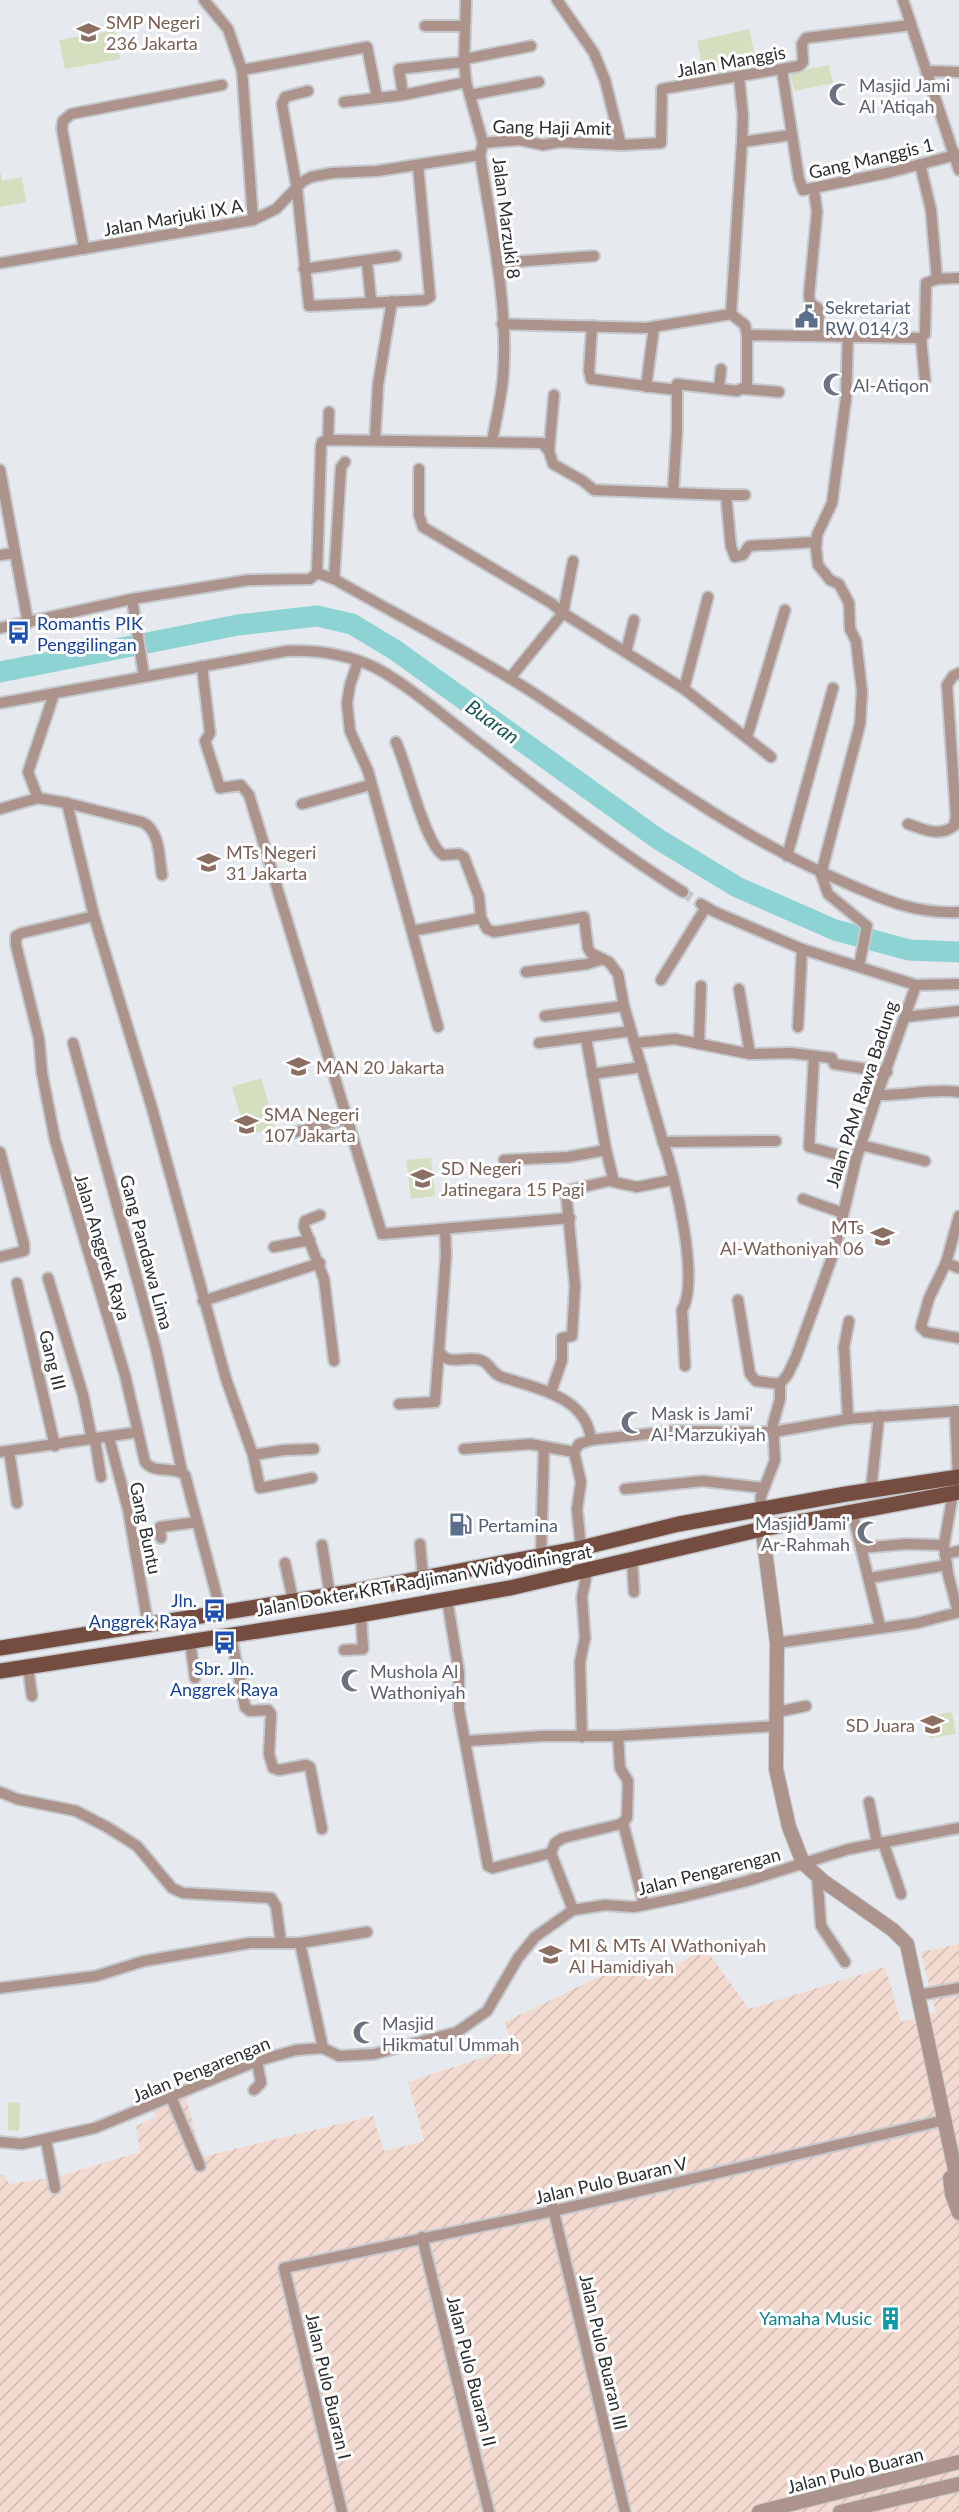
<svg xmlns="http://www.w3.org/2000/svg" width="959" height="2512" font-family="Lato,sans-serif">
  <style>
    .industrial { fill: url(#industrial-furrows) }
    .green { fill: #d5debe }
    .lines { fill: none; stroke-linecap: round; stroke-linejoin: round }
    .river { stroke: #8dd3d4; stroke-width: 21 }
    .minor-tunnel { stroke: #c1c4c8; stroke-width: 10; stroke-dasharray: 10 5; stroke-linecap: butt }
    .minor-casing { stroke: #c5c8cc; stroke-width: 14 }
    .tertiary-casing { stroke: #c5c8cc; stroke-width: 16 }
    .primary-casing { stroke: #c5c8cc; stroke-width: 18 }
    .minor { stroke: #ac938c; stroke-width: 10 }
    .tertiary { stroke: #ac938c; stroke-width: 14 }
    .primary { stroke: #754c40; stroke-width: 15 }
    .labels { text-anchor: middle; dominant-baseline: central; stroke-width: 6; stroke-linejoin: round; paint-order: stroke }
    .education-label { font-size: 18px; fill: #785e54; stroke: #fff; text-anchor: start }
    .street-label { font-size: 18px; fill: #2c2e2f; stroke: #fff }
    .worship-label { font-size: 18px; fill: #5b616d; stroke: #fff; text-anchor: start }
    .service-label { font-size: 18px; fill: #4e5e75; stroke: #fff; text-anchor: start }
    .transit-label { font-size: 18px; fill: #164399; stroke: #fff; text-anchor: start }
    .culture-label { font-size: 18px; fill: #0d838f; stroke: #fff; text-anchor: end }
    .water-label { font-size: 20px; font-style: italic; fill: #195556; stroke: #fff }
  </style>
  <defs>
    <pattern id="industrial-furrows" width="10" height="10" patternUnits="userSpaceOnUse" patternTransform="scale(1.5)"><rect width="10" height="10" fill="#f2dad0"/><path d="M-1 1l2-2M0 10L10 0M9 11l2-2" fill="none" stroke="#d0bbb3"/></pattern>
  </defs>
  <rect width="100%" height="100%" fill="#e6eaee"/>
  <!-- industrial -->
  <path class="industrial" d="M959,1944V2512H0V2175L4,2174L9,2184L60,2176L140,2152L136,2126L156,2117L152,2107L185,2092L201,2157L373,2116L384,2151L424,2141L408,2082L512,2048L505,2022L624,1965L678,1964L705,1948L749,2009L885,1967L901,2022L936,2013L921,1952Z"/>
  <!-- green -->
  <g class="green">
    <path d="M749,29L756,60L703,71L697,41Z"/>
    <path d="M115,30L120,59L65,69L59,40Z"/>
    <path d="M829,65L833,83L794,91L790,73Z"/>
    <path d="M0,170L2,181L22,177L26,202L0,207Z"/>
    <path d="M261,1078L275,1127L246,1136L232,1087Z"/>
    <path d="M431,1158L435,1196L411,1199L406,1160Z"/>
    <path d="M952,1712L956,1734L930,1738L927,1716Z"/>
    <path d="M8,2102L20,2103L19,2131L8,2130Z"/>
  </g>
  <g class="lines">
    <!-- river -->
    <path class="river" d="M0,672L238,625L317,616L352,624L395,650L658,839L737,887L835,930L909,950L959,952"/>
    <!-- minor-tunnel -->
    <path class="minor-tunnel" d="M683,892L701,904"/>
    <defs>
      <g id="minor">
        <path d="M204,0L228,29L242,70L253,220"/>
        <path d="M466,0L464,62L466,82L483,143L480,155C491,226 509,306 503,378C501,399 496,420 492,441"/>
        <path d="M557,0L594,53L605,80L621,145"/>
        <path d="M903,0L959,170"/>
        <path d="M425,26H465"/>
        <path d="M465,59L531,46"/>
        <path d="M242,70L367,47L377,97"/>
        <path d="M782,70L799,179L803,190L887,173L959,154"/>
        <path d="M926,71L959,72"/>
        <path d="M739,77L743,116L742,142"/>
        <path d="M308,91L285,97L282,104L297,189L309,306L425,300L430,297L418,165"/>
        <path d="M403,95L399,69L464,62"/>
        <path d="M470,95L539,82"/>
        <path d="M344,102L403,95L466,82"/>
        <path d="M483,143L520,140L543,145L560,142L621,145L661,143L662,89L799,66L803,62L802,44L806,38L911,25"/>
        <path d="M920,164L931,210L937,279"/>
        <path d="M814,190L817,212L809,295L810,303L818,308L820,336"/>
        <path d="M84,249L62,129L63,121L71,114L222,85"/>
        <path d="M367,262L371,301"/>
        <path d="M0,263L253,220L276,209L302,182L311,177L332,173L377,171L480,155"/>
        <path d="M497,263L594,256"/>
        <path d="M304,269L396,256"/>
        <path d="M731,314L742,142L791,135"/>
        <path d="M502,324L646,328L731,314L745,325L747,335"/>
        <path d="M592,326L589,371L591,379L676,390"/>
        <path d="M848,336L846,398L832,503L817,535L816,549L818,565L830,580L839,584L849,603L850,629L856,641L862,691L860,724L821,874L828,894L867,926L859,966"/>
        <path d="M921,338L925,380"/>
        <path d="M646,387L654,327"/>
        <path d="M719,389L721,369"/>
        <path d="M744,389L779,392"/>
        <path d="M375,439L378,385L392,301"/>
        <path d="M328,440L329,412"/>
        <path d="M549,451L554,395"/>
        <path d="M419,469V515L423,527L551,603L563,613L684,689L771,757"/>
        <path d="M0,470L28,623"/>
        <path d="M673,493L726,495L731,547L735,557L743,555L749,546L816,542"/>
        <path d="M726,495H745"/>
        <path d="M0,555L15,553"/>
        <path d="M317,573L334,579C399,616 468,651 532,692C635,759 732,835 846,883C885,900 915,914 959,912"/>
        <path d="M334,579L341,467L345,462"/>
        <path d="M132,599L144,676"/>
        <path d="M0,628L132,599L249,580L310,579L317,573L321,446L322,442L328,440L542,443L549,451L553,464L583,481L594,490L673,493L677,430V384L737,391L747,386V335L921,338L925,334L926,283L937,279L959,278"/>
        <path d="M626,652L634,620"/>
        <path d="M358,661L350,685L347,703L350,731L368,771L438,1027"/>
        <path d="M202,666L210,733L205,741L220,788L241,785L249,795L382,1234L570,1218"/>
        <path d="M510,678L563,613L573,561"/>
        <path d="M684,689L708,597"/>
        <path d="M0,703L287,651C317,650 349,655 376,668C405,683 445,717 472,738C541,791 609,846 683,892"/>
        <path d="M747,737L785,610"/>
        <path d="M396,742C407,765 425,844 443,855L459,854L464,857L479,897L481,918L487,929L494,932L584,917L588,948L591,953L609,962L618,974L624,1006L663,1142L776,1141"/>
        <path d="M38,798L28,772L54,694"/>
        <path d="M67,803L94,916L152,1108L226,1379L253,1455L260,1488L312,1478"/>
        <path d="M302,804L370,785"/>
        <path d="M0,809L38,798L67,803L142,822C160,830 159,857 162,875"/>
        <path d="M908,824C925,830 939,837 954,826L956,816L947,685L953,676L959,673"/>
        <path d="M787,856L833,688"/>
        <path d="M701,904L715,912L802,949L916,985L959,984"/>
        <path d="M94,916L22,933L16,936V945L39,1039L42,1073L55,1140L125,1375L145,1462C155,1475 173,1465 185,1475L221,1612"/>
        <path d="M412,931L481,918"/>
        <path d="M526,972L587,964L603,959"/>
        <path d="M661,980L706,907"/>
        <path d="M739,989L750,1054"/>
        <path d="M545,1016L624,1006"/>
        <path d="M905,1017L959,1011"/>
        <path d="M798,1027L802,949"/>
        <path d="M586,1038L606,1150L614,1182L637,1187L672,1180"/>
        <path d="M73,1043L156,1349L182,1472"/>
        <path d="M539,1043L631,1031"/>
        <path d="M635,1043L675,1039L750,1054L791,1053L832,1058L834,1064L887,1072"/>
        <path d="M699,1044L701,986"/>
        <path d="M814,1056L809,1147L856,1160"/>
        <path d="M592,1074L642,1067"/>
        <path d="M877,1095C905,1096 931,1088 959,1092"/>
        <path d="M292,1133L347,1119"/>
        <path d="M663,1142C675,1175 700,1281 682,1310L685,1366"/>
        <path d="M861,1145L925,1161"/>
        <path d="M0,1152L24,1244V1251L0,1257"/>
        <path d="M504,1160L568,1157L606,1150"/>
        <path d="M803,1199L843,1213"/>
        <path d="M320,1215L305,1221L304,1227L324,1279L334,1361"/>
        <path d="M959,1216L946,1263L929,1298L921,1327L926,1332L959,1338"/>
        <path d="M445,1229L446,1255L439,1350C447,1368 465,1355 480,1360C489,1362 491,1371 498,1375C502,1378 510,1379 515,1381C547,1391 587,1401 591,1440L579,1444L574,1452L581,1482L577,1509L581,1548"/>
        <path d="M274,1247L310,1240"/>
        <path d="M946,1263L959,1268"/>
        <path d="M48,1278L83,1395L92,1440"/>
        <path d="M17,1283L55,1446"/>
        <path d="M738,1300L750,1374L756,1381L780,1384"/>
        <path d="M203,1301L320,1263"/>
        <path d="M551,1392L562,1360V1338L572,1336L575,1286L566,1191L613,1180"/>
        <path d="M399,1404L435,1402L439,1350"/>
        <path d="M955,1411L958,1477"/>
        <path d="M848,1419L844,1347L849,1321"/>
        <path d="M109,1438L128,1509L148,1625"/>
        <path d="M95,1440L101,1477"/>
        <path d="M591,1440L674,1431L773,1432L848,1419L959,1411"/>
        <path d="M464,1449L530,1444L574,1452"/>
        <path d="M9,1451L17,1503"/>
        <path d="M0,1452L138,1432"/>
        <path d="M253,1455L284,1450L314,1449"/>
        <path d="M625,1489L703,1481L764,1488"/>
        <path d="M871,1490L879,1416"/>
        <path d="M953,1493L944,1545L948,1574L958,1612"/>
        <path d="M760,1511L761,1496L775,1460L773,1424L780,1399V1384L788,1374L796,1357L835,1249L856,1160L877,1095L916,985"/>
        <path d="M852,1511L880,1626"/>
        <path d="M161,1538L160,1527L197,1522"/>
        <path d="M420,1544L423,1577"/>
        <path d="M322,1545L330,1595"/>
        <path d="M861,1548L906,1544L944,1545"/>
        <path d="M945,1554L959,1551"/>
        <path d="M541,1555L544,1447"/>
        <path d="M632,1560L634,1592"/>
        <path d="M285,1563L293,1600"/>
        <path d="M870,1578L947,1565"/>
        <path d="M447,1599L459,1672V1709L488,1866L493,1868L551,1853L573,1910"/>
        <path d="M231,1635L245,1707L250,1711L268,1710L271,1714L269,1754L273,1768L279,1770L306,1765L310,1767L322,1829"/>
        <path d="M190,1641L195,1678"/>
        <path d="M777,1643L917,1623L959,1612"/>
        <path d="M344,1650L363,1649L361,1615"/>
        <path d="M28,1667L32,1696"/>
        <path d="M777,1712L806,1706"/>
        <path d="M582,1737L580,1662L585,1638L582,1597L587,1572"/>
        <path d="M466,1741L543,1736H618L776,1726"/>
        <path d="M0,1792L17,1799L76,1811L107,1827L137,1846L172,1888L183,1893L271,1898L276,1906L281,1942"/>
        <path d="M869,1802L877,1843"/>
        <path d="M623,1823L644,1905"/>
        <path d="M883,1842L901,1894"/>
        <path d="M551,1853L555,1843L563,1838L621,1824L627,1818L628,1781L620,1768L618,1736"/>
        <path d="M817,1875L821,1926L845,1962"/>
        <path d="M300,1943L323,2048"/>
        <path d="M0,1988L96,1976L144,1961L250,1943H300L367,1932"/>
        <path d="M919,1995L959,1988"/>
        <path d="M254,2090L261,2083L257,2061"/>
        <path d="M171,2097L200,2166"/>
        <path d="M46,2140L55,2188"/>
        <path d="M0,2142L22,2144L95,2128L257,2061L296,2050L323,2048L339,2056L374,2054L457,2032L487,2011L518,1958L535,1937L573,1910L605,1905L634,1907L683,1897L747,1881L849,1849L959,1828"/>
        <path d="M551,2200L625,2512"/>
        <path d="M422,2237L489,2512"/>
        <path d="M342,2512L284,2268L553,2211L945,2120"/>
      </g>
      <g id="tertiary">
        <path d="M760,1511L777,1643L776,1769L789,1827L803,1863L823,1881L893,1930L907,1944L959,2189"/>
        <path d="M950,2178L952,2194L959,2213"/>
        <path d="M759,2512L959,2462"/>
        <path d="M840,2512L959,2484"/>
      </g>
      <g id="primary">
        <path d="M0,1648L344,1593L581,1548L679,1524L846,1494L959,1477"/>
        <path d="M0,1671L348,1617L510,1588L762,1529L959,1492"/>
      </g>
    </defs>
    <!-- minor casing -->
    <use href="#minor" class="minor-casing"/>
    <!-- tertiary casing -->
    <use href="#tertiary" class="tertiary-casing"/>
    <!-- primary casing -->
    <use href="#primary" class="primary-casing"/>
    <!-- minor -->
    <use href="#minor" class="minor"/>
    <!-- tertiary -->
    <use href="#tertiary" class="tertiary"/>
    <!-- primary -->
    <use href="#primary" class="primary"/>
  </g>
  <!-- icons -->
  <defs>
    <symbol id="school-bare" viewBox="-9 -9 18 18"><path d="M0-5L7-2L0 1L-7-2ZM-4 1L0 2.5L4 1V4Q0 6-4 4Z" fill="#8d6e63" stroke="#fff" stroke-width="2.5" paint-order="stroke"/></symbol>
    <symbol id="mosque-bare" viewBox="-9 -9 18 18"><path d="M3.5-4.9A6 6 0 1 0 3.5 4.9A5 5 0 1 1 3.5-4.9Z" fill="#6b7280" stroke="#fff" stroke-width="2.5" paint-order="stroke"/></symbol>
    <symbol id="civic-bare" viewBox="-9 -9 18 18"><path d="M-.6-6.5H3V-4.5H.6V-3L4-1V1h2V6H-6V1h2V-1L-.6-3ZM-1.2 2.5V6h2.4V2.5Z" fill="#5c6f8a" stroke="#fff" stroke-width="2.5" paint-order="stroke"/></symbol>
    <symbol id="bus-bare" viewBox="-9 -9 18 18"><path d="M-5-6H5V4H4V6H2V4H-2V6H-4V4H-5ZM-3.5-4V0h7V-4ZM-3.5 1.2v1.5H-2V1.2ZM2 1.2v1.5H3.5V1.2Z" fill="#1a4fb4" stroke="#fff" stroke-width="2.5" paint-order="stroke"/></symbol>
    <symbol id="fuel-bare" viewBox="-9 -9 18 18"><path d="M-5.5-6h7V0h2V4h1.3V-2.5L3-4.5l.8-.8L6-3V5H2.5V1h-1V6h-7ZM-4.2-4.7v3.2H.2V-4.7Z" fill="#5c6f8a" stroke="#fff" stroke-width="2.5" paint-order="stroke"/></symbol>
    <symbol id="building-bare" viewBox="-9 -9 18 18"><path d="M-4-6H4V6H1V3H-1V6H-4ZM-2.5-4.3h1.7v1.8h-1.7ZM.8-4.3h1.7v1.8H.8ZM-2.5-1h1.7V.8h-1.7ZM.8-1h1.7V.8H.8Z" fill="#0f9aa8" stroke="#fff" stroke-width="2.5" paint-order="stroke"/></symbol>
  </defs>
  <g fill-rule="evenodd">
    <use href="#school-bare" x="72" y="16" width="33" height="33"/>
    <use href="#mosque-bare" x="824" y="78" width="33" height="33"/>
    <use href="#civic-bare" x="790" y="300" width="33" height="33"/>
    <use href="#mosque-bare" x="818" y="368" width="33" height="33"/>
    <use href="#bus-bare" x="2" y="616" width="33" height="33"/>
    <use href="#school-bare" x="192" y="846" width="33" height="33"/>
    <use href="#school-bare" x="282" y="1050" width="33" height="33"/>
    <use href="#school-bare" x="230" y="1108" width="33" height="33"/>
    <use href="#school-bare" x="406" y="1162" width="33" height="33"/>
    <use href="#school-bare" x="866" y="1220" width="33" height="33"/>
    <use href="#mosque-bare" x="616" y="1406" width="33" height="33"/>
    <use href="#fuel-bare" x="444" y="1508" width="33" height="33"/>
    <use href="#mosque-bare" x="852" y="1516" width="33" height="33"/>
    <use href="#bus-bare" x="198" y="1594" width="33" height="33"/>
    <use href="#bus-bare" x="208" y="1626" width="33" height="33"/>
    <use href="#mosque-bare" x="336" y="1664" width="33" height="33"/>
    <use href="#school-bare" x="916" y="1708" width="33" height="33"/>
    <use href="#school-bare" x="534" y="1938" width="33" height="33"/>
    <use href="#mosque-bare" x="348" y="2016" width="33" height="33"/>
    <use href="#building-bare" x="874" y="2302" width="33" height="33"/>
  </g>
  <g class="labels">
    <!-- education labels -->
    <g class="education-label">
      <text x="106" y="22">SMP Negeri<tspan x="106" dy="21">236 Jakarta</tspan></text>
      <text x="226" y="852">MTs Negeri<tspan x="226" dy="21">31 Jakarta</tspan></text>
      <text x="316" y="1067">MAN 20 Jakarta</text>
      <text x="264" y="1114">SMA Negeri<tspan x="264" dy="21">107 Jakarta</tspan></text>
      <text x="441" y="1168">SD Negeri<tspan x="441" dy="21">Jatinegara 15 Pagi</tspan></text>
      <text x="864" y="1227" text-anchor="end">MTs<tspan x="864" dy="21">Al-Wathoniyah 06</tspan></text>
      <text x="915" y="1725" text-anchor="end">SD Juara</text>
      <text x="569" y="1945">MI &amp; MTs Al Wathoniyah<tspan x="569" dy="21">Al Hamidiyah</tspan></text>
    </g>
    <!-- street labels -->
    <g class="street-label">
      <text transform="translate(731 61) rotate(-10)">Jalan Manggis</text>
      <text transform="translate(552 127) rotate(1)">Gang Haji Amit</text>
      <text transform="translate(871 158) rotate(-13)">Gang Manggis 1</text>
      <text transform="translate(173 217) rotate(-10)">Jalan Marjuki IX A</text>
      <text transform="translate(507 218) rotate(83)">Jalan Marzuki 8</text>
      <text transform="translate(861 1094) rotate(-72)">Jalan PAM Rawa Badung</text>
      <text transform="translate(103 1247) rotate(73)">Jalan Anggrek Raya</text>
      <text transform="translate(147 1252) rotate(75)">Gang Pandawa Lima</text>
      <text transform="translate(53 1360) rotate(76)">Gang III</text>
      <text transform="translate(146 1528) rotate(78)">Gang Buntu</text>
      <text transform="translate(424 1580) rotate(-10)">Jalan Dokter KRT Radjiman Widyodiningrat</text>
      <text transform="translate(709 1871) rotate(-14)">Jalan Pengarengan</text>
      <text transform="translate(201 2069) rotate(-22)">Jalan Pengarengan</text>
      <text transform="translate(611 2180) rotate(-13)">Jalan Pulo Buaran V</text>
      <text transform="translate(604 2352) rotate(77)">Jalan Pulo Buaran III</text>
      <text transform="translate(472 2371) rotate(76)">Jalan Pulo Buaran II</text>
      <text transform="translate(329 2386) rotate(77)">Jalan Pulo Buaran I</text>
      <text transform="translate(855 2470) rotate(-14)">Jalan Pulo Buaran</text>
    </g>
    <!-- worship labels -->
    <g class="worship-label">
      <text x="859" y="85">Masjid Jami<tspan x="859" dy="21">Al 'Atiqah</tspan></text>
      <text x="853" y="385">Al-Atiqon</text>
      <text x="651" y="1413">Mask is Jami'<tspan x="651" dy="21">Al-Marzukiyah</tspan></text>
      <text x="850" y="1523" text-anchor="end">Masjid Jami'<tspan x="850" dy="21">Ar-Rahmah</tspan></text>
      <text x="370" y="1671">Mushola Al<tspan x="370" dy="21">Wathoniyah</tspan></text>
      <text x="382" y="2023">Masjid<tspan x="382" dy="21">Hikmatul Ummah</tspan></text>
    </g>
    <!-- service labels -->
    <g class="service-label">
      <text x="825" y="307">Sekretariat<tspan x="825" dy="21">RW 014/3</tspan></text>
      <text x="478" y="1525">Pertamina</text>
    </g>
    <!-- transit labels -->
    <g class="transit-label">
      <text x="37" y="623">Romantis PIK<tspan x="37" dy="21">Penggilingan</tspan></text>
      <text x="197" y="1600" text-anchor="end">Jln.<tspan x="197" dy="21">Anggrek Raya</tspan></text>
      <text x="224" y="1668" text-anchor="middle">Sbr. Jln.<tspan x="224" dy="21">Anggrek Raya</tspan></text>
    </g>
    <!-- culture labels -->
    <g class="culture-label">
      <text x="872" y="2318">Yamaha Music</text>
    </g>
    <!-- water labels -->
    <g class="water-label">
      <text transform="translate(493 721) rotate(36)">Buaran</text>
    </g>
  </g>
</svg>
